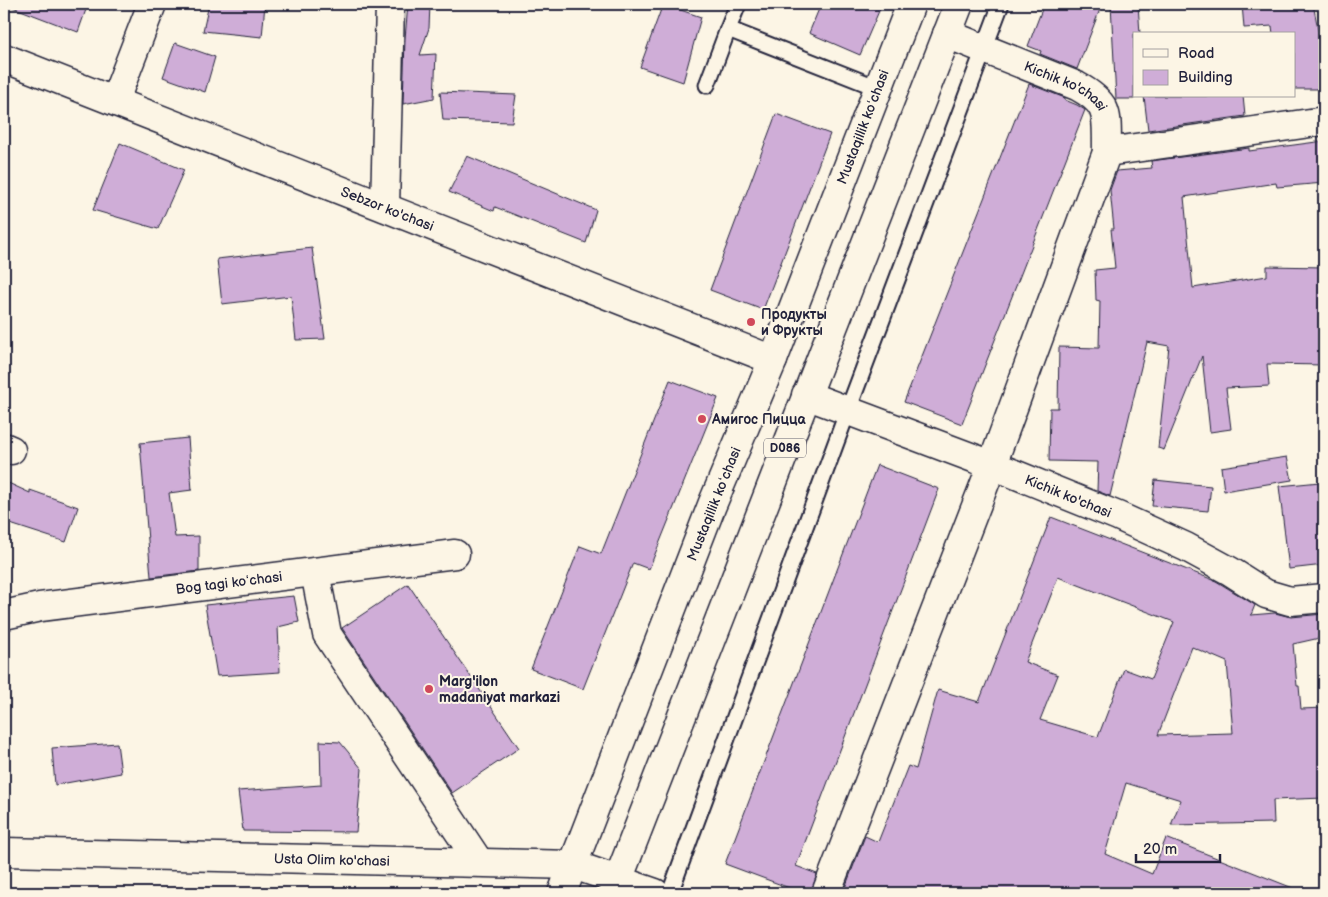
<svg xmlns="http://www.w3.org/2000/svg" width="1328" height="897" font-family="'Balsamiq Sans',sans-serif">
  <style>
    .building { fill: #cfadd7; stroke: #22223b; fill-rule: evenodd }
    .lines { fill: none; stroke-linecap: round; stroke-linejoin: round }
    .service-casing { stroke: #22223b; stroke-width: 19 }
    .minor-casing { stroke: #22223b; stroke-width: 31 }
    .tertiary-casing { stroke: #22223b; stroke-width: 31 }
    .primary-casing { stroke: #22223b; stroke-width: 31 }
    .service { stroke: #fcf5e5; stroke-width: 15 }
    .minor { stroke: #fcf5e5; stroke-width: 28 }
    .tertiary { stroke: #fcf5e5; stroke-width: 28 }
    .primary { stroke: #fcf5e5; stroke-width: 28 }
    .poi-dot { fill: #d1495b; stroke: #fcf5e5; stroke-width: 2 }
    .labels { text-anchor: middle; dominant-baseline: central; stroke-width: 4; stroke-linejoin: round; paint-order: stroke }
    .shield { fill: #fcf5e5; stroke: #63616e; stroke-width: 1 }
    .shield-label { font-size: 12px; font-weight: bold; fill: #22223b }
    .street-label { font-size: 14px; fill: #22223b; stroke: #fcf5e5 }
    .poi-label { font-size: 14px; font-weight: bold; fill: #22223b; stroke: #fcf5e5; text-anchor: start }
  </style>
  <rect width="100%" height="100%" fill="#fcf5e5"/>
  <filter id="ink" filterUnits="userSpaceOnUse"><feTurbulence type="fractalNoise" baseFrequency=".02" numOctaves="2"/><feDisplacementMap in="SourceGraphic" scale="10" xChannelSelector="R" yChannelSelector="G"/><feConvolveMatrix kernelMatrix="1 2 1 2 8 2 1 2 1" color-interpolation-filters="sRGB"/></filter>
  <g filter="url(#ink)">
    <!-- building -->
    <g class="building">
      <path d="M10,4H88L78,32L10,6Z"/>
      <path d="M209,4H265L262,37L203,31Z"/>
      <path d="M408,4H430L429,28L420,55L436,54L434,98L403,104L405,39Z"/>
      <path d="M663,4L701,17L683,82L640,67Z"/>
      <path d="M821,4H882L860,55L809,33Z"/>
      <path d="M1044,4H1102L1077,69L1040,54L1041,51L1028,46Z"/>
      <path d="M1111,4H1138L1140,34H1134V99H1116Z"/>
      <path d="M1242,4H1313L1324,59V89H1294V34H1273L1272,26L1244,28Z"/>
      <path d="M175,43L215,57L205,92L163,77Z"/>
      <path d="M1029,84L1065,98V100L1077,105L1085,110L962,424L904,402Z"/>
      <path d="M440,92L516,95L512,122L443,120Z"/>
      <path d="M1144,96H1243L1245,116L1148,130Z"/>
      <path d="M776,114L830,134L763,310L710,290Z"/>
      <path d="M1324,141V183L1277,187L1276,183L1184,197L1193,288L1267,276V266L1324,267V365L1267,364L1269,386L1226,388L1231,429L1210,432L1202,356L1164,450L1158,448L1169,346L1147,342L1110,496L1097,491L1098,462L1049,461L1050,408H1058L1059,347L1099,348L1100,301L1096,300L1095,270L1115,268L1111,229H1114L1110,190L1117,171L1152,168L1151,161L1249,148V151Z"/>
      <path d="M120,143L184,170L158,229L93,210Z"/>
      <path d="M467,156L596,210L586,243L495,207L494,211L449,192Z"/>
      <path d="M312,248L325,339L296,340L291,296L222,304L217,259Z"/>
      <path d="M670,380L718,398L649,569L633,563L583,689L531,669L580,546L601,554Z"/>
      <path d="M188,438L192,490L169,493L175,537L199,536V571L151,577L140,443Z"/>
      <path d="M1287,457L1292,480L1224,491L1221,467Z"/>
      <path d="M877,465L939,489L796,866L817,874L811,893H803L725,864Z"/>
      <path d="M1155,480L1211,486L1208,511L1152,506Z"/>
      <path d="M4,481L30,493V490L78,507L66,542L4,522Z"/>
      <path d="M1320,482V484H1324V565L1289,569L1279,486Z"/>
      <path d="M1051,517L1216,581L1255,605L1251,615L1275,613L1291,617L1324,614V637L1293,644L1297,686H1299L1301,709L1324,708V798L1273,800L1274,823L1171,825L1181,800L1126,783L1105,854L1152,874L1166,838L1303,892V893H843L865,836L878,842L908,766L916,769L938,690L979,702ZM1058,577L1174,622L1151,679L1124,669L1098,737L1040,720L1058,675L1025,662ZM1192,647L1227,662L1233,733L1158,735Z"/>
      <path d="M408,584L519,748L452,793L342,628Z"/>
      <path d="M294,596L299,622L278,627L280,672L217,676L205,605Z"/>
      <path d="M320,741L340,742L362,769L356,832L243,831L238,791L321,785Z"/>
      <path d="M117,743L121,773L55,785L52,748Z"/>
    </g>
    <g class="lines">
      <defs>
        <g id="service">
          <path d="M738,4L728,29L878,88"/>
          <path d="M707,85L728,29"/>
          <path d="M670,893L848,410L1001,4"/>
        </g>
        <g id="minor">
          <path id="s1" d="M947,34L1077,86C1112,105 1106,116 1107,152L1324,121"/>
          <path id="s2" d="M4,58L773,360"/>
          <path d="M115,100L152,4"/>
          <path d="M385,207L390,4"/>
          <path id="s3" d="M806,395L992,465L1118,516L1186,547L1230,571L1266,594L1290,601L1324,598"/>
          <path d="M4,447L11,450"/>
          <path d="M315,572L327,634L479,862"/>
          <path d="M4,615L40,607L455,554"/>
          <path d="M826,893L992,465L1107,152"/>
        </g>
        <g id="tertiary">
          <path id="s4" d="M4,852L574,865L655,893"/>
        </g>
        <g id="primary">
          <path d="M562,893L712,505L773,360L911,4"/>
          <path d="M613,893L959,4"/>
        </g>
      </defs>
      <!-- service casing -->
      <use href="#service" class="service-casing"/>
      <!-- minor casing -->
      <use href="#minor" class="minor-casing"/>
      <!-- tertiary casing -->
      <use href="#tertiary" class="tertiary-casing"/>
      <!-- primary casing -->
      <use href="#primary" class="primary-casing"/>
      <!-- service -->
      <use href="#service" class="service"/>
      <!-- minor -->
      <use href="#minor" class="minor"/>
      <!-- tertiary -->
      <use href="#tertiary" class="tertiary"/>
      <!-- primary -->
      <use href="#primary" class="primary"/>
    </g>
  </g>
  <!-- markers -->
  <g class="poi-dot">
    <circle cx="751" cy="322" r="5"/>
    <circle cx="702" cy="419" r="5"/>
    <circle cx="429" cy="689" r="5"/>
  </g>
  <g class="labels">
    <!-- shield labels -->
    <rect class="shield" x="764" y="438.5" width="42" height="19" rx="4"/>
    <g class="shield-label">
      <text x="785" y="448">D086</text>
    </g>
    <!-- street labels -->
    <g class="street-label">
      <text stroke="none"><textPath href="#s1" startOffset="130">Kichik ko'chasi</textPath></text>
      <text transform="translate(863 127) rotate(-69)">Mustaqillik koʻchasi</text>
      <text stroke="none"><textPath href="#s2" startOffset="412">Sebzor ko'chasi</textPath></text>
      <text stroke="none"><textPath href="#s3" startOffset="281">Kichik ko'chasi</textPath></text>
      <text transform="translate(714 504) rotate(-68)">Mustaqillik koʻchasi</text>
      <text transform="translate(229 583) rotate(-7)">Bog tagi koʻchasi</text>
      <text stroke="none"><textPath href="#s4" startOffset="328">Usta Olim ko'chasi</textPath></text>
    </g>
    <!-- poi labels -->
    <g class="poi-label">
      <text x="761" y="314">Продукты<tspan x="761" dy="16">и Фрукты</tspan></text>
      <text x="712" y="419">Амигос Пицца</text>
      <text x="439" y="681">Marg'ilon<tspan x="439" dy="16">madaniyat markazi</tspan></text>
    </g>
  </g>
  <!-- margin -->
  <rect width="1328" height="897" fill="none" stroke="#fcf5e5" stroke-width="20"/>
  <rect x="10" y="10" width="1308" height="877" fill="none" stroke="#22223b" stroke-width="2" filter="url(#ink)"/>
  <!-- legend -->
  <rect x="1133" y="32" width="162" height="65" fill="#fcf5e5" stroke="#a5a1a1"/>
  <rect x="1143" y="49" width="25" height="8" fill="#fcf5e5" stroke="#a5a1a1"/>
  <text x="1178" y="58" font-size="15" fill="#22223b">Road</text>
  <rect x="1143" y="70" width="25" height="15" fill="#cfadd7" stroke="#a5a1a1"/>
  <text x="1178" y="82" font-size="15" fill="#22223b">Building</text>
  <!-- scale -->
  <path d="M1136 854v8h84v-8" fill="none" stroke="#22223b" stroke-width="2.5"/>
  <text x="1143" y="854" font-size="15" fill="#22223b" stroke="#fcf5e5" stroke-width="4" paint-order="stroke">20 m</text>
</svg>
